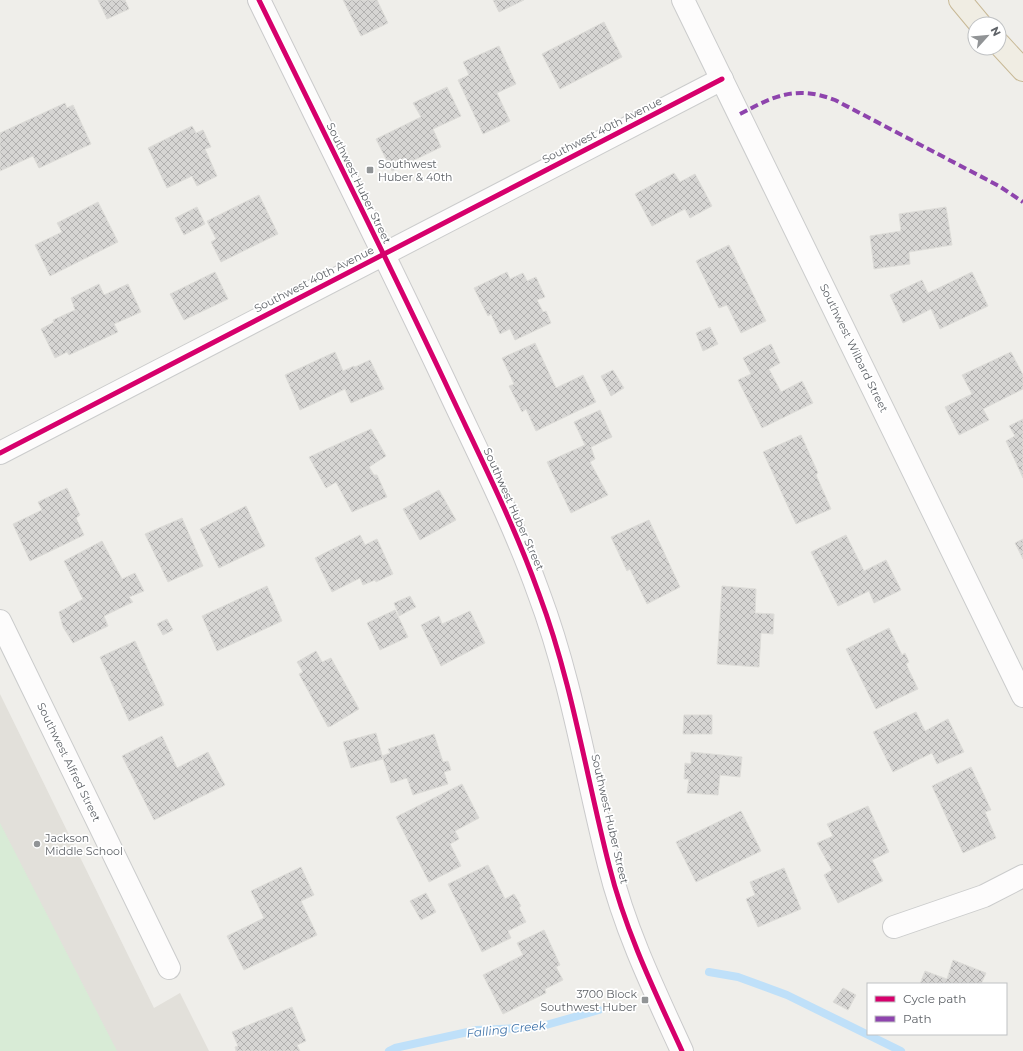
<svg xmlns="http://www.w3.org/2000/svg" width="1023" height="1051" font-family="Montserrat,sans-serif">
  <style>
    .education { fill: #e2e0da }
    .park { fill: #d8ebd6 }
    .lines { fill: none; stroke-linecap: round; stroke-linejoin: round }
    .stream { stroke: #bfe0f9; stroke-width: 8 }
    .building { fill: url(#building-cross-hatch); stroke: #deddd9 }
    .street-casing { stroke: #cbcccc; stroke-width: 24 }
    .secondary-casing { stroke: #cacacb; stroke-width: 24 }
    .highway-casing { stroke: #c8b996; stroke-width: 24 }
    .street { stroke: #fdfcfc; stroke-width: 22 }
    .secondary { stroke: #fdfcfc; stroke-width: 22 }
    .highway { stroke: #f0ede3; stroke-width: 22 }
    .quiet { stroke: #8e44ad; stroke-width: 4; stroke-dasharray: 8 4; stroke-linecap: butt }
    .cycleway-casing { stroke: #fff; stroke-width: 8 }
    .cycleway { stroke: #d6006c; stroke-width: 5 }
    .poi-dot { fill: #919496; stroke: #fff; stroke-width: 1.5 }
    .labels { text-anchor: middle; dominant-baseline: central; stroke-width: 3.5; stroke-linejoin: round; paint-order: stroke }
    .street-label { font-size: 11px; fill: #5f6368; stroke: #fff }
    .poi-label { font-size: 11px; fill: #5f6368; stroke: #fff; text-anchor: start }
    .water-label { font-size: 12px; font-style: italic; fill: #4174aa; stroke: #fff }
  </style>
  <defs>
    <pattern id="building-cross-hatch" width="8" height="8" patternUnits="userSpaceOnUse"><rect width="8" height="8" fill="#d6d5d3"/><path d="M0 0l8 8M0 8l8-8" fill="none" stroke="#b1b0af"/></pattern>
  </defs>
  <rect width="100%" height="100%" fill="#efeeea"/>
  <!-- education -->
  <path class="education" d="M0,694L154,1008L180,993L209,1051H0Z"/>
  <!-- park -->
  <path class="park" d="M0,823L117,1051H0Z"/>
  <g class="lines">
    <!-- stream -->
    <g class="stream">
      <path d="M709,972L738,977L787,995L901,1051"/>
      <path d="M389,1051L395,1048L477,1030L539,1027L599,1010"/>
    </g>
  </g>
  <!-- building -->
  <g class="building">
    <path d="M98,0H125L129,9L107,19Z"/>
    <path d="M343,0H377L388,23L361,36Z"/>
    <path d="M493,0H524L499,12Z"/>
    <path d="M604,22L622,57L560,89L542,54Z"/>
    <path d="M499,46L516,84L497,93L510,121L483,134L458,80L469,75L463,62Z"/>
    <path d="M447,87L461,116L433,129L441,147L392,171L376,139L421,117L413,103Z"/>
    <path d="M65,103L67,108L73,105L91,144L39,168L33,156L0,171V133Z"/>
    <path d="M192,126L196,133L203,130L211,147L205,149L217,176L197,186L192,176L167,188L148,148Z"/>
    <path d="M674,173L680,182L695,174L712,206L690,218L685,209L652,226L635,194Z"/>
    <path d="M259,195L278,234L221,262L211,242L216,239L207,221Z"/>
    <path d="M98,202L118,242L50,276L35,245L62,232L57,223Z"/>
    <path d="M197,207L205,224L184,235L175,218Z"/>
    <path d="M946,207L952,245L909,252L910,264L874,269L870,236L901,231L899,214Z"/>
    <path d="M729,245L766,321L741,333L727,305L719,308L696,261Z"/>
    <path d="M215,272L228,299L184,320L170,294Z"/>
    <path d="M507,272L510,279L523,273L527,281L536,277L545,297L537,300L543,312L546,311L551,323L515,340L510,329L500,334L491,314L488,316L474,288Z"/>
    <path d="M972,272L988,306L940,329L931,309L903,323L890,295L922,280L928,293Z"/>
    <path d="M99,284L104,295L128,284L141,312L114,324L118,332L69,355L67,352L55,358L41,329L54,322L53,320L75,310L71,298Z"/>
    <path d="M710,327L718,344L703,351L696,333Z"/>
    <path d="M535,343L556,388L583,375L596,402L536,431L526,409L522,412L509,386L514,384L502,358Z"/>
    <path d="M771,344L780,363L769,369L781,392L802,381L813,403L762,428L738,380L751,374L743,358Z"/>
    <path d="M335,352L343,371L354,366L355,367L370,360L384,389L351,403L345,389L300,410L285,375Z"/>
    <path d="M1011,352L1023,375V389L983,409L989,420L959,435L945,407L972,394L962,375Z"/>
    <path d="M613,370L624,388L611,396L601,376Z"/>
    <path d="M600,410L612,437L591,447L595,459L590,462L608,495L571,513L547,462L585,445L574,422Z"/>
    <path d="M1023,419V478L1006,441L1015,436L1009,426Z"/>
    <path d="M371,429L386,456L369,467L374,475H377L387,497L352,512L336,482L326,488L309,457Z"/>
    <path d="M801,435L818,473L816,475L831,509L796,524L763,452Z"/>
    <path d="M67,488L80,515L76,518L84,535L30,561L13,524L42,510L38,502Z"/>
    <path d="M439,490L456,520L420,540L403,509Z"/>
    <path d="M246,506L265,546L219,568L200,529Z"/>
    <path d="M182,518L203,566L168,582L145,534Z"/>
    <path d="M649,520L680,587L647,604L630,569L627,571L611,537Z"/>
    <path d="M360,535L365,545L377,539L393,574L376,582L375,580L363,585L360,578L332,592L315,558Z"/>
    <path d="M846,535L864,571L886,560L901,590L874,603L869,591L838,606L811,552Z"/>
    <path d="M1023,539V559L1015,543Z"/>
    <path d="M102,541L122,579L135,573L144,591L129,597L133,602L104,616L108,626L73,643L63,627L59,612L83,599L64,561Z"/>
    <path d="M267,586L282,621L217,651L202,616Z"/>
    <path d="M722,586L756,589L755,613L774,614L773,634L761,633L759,667L717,664Z"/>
    <path d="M410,596L416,607L399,616L394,603Z"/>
    <path d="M395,610L408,637L380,650L367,623Z"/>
    <path d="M470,611L485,643L441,666L421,625L439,616L442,624Z"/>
    <path d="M167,619L173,630L163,635L157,624Z"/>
    <path d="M889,628L902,655L905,653L909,662L906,664L918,689L876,709L846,649Z"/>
    <path d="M135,641L164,705L129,721L100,657Z"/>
    <path d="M316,651L322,662L331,658L359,709L331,726L328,727L299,674L303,672L297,662Z"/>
    <path d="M916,712L925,731L948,719L964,752L937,764L932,753L893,772L873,732Z"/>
    <path d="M684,715H712V734H683Z"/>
    <path d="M376,733L383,759L351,768L343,742Z"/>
    <path d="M434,734L443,762L448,761L451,770L444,772L448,784L413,795L407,778L391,783L382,756L390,753L388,749Z"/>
    <path d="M162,736L177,768L208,752L225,785L154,820L122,756Z"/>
    <path d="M691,752L742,757L740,777L720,775L718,795L687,793L689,779H684L685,763L691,764Z"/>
    <path d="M971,767L991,810L985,812L996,838L963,853L932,786Z"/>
    <path d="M462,784L479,818L455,831L459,839L450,844L461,866L429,882L396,817Z"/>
    <path d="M868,806L889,852L872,860L883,881L838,903L824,875L832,870L817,843L833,836L827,824Z"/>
    <path d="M741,811L761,851L696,882L676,842Z"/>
    <path d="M488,865L505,899L514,894L521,906L519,908L526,922L508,931L511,938L482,952L448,884Z"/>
    <path d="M301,867L314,895L301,901L317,935L244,970L227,936L264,918L251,891Z"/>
    <path d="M784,868L801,909L758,927L746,899L755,895L750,882Z"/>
    <path d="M426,893L436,912L421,920L410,901Z"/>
    <path d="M544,930L560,965L556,967L563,980L545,989L546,993L503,1014L483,975L523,955L517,943Z"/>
    <path d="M953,960L986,973L981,984H920L925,971L947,979Z"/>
    <path d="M843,988L856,995L848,1010L833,1002Z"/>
    <path d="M292,1007L306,1041L297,1045L300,1051H236L235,1047L238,1046L232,1032Z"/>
  </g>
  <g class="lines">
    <defs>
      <g id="street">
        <path d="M683,0L1023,696"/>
        <path d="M0,453L722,79"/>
        <path d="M0,621L169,968"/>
        <path d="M894,927L984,896L1023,876"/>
      </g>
      <path id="secondary" d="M259,0C321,127 384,253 444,380C477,451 513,521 539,594C572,682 586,775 609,865C625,930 654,990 682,1051"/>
      <g id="highway">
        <path d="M960,0L980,24"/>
        <path d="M999,44L1023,70"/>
      </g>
    </defs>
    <!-- street casing -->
    <use href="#street" class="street-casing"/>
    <!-- secondary casing -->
    <use href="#secondary" class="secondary-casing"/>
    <!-- highway casing -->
    <use href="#highway" class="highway-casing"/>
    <!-- street -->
    <use href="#street" class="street"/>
    <!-- secondary -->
    <use href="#secondary" class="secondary"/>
    <!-- highway -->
    <use href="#highway" class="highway"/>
    <!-- quiet -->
    <path class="quiet" d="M740,114C774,96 796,85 835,100L999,186L1023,202"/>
    <defs>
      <g id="cycleway">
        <path d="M259,0C321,127 384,253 444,380C477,451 513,521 539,594C572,682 586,775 609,865C625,930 654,990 682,1051"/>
        <path d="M0,453L722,79"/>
      </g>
    </defs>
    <!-- cycleway casing -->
    <use href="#cycleway" class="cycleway-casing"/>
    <!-- cycleway -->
    <use href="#cycleway" class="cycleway"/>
  </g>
  <!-- markers -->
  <g class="poi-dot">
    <rect x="366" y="166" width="8" height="8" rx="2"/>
    <circle cx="37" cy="844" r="4"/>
    <rect x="641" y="996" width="8" height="8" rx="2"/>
  </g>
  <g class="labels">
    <!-- street labels -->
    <g class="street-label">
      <text transform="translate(602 130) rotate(-27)">Southwest 40th Avenue</text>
      <text transform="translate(359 183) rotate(64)">Southwest Huber Street</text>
      <text transform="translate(314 279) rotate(-27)">Southwest 40th Avenue</text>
      <text transform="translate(854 348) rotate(64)">Southwest Wilbard Street</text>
      <text transform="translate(514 509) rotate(66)">Southwest Huber Street</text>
      <text transform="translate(69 762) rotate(64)">Southwest Alfred Street</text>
      <text transform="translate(610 819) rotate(77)">Southwest Huber Street</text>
    </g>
    <!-- poi labels -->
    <g class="poi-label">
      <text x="378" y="164">Southwest<tspan x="378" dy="13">Huber &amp; 40th</tspan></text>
      <text x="45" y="838">Jackson<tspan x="45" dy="13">Middle School</tspan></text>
      <text x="637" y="994" text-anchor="end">3700 Block<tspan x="637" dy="13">Southwest Huber</tspan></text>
    </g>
    <!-- water labels -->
    <g class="water-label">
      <text transform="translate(506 1029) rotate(-6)">Falling Creek</text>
    </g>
  </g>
  <!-- legend -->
  <rect x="867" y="983" width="140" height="52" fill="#ffffff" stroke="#bfc1c3"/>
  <rect x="875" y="996" width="20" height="6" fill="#d6006c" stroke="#bfc1c3"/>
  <text x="903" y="1003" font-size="12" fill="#5f6368">Cycle path</text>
  <rect x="875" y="1016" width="20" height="6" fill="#8e44ad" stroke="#bfc1c3"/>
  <text x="903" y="1023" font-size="12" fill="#5f6368">Path</text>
  <!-- north arrow -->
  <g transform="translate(987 36) rotate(63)"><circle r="19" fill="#ffffff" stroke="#bfc1c3"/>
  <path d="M0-3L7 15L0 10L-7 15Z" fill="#919496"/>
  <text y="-6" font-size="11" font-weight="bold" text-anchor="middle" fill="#5f6368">N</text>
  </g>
</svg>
